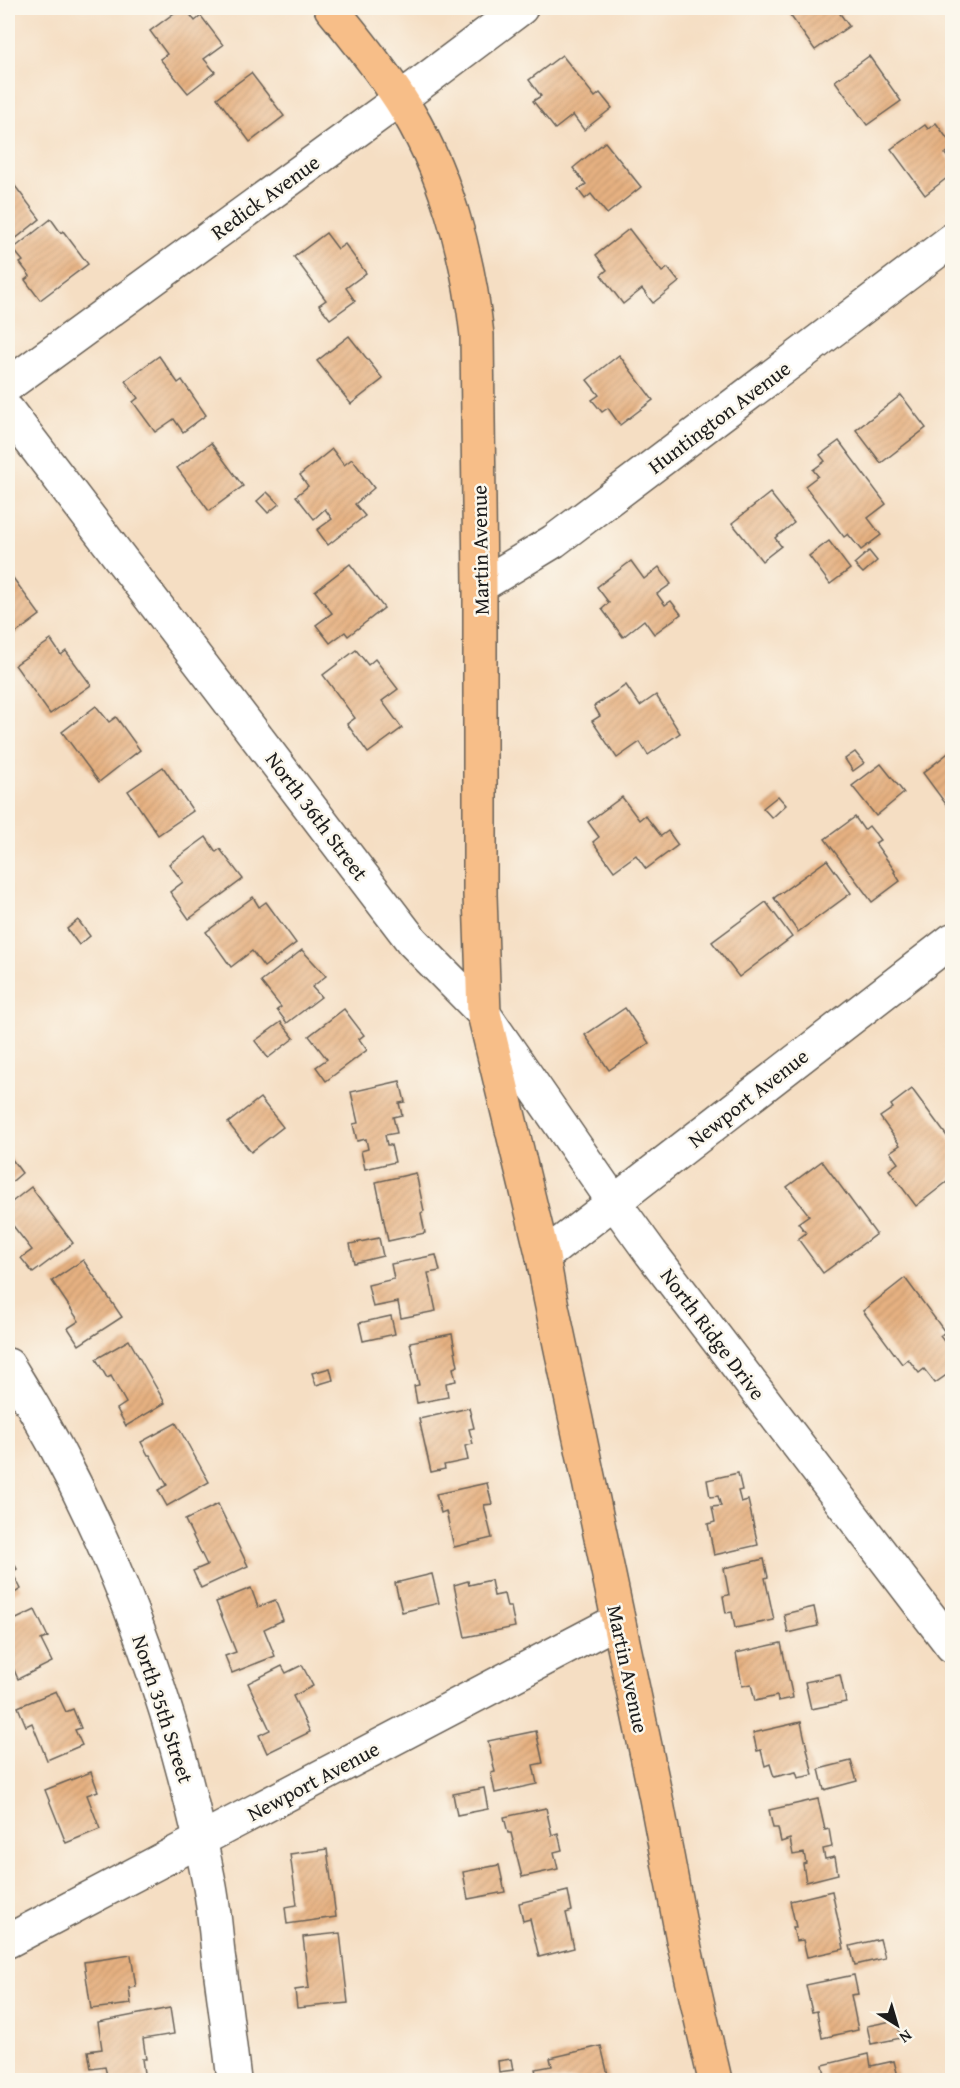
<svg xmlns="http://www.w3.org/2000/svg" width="960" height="2088" font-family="'Gentium Book Plus',serif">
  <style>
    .building { fill: url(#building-hatch) }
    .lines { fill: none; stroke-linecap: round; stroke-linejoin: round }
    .minor-casing { stroke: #686056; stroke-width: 36 }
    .major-casing { stroke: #686056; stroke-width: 36 }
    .minor { stroke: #fff; stroke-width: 33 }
    .major { stroke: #f7be88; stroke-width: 33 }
    .labels { text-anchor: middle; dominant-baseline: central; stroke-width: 5; stroke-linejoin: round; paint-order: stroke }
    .street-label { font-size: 21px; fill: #1c1c1c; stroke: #fbf7ec }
  </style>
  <defs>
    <pattern id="building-hatch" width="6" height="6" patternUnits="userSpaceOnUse" patternTransform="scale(1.5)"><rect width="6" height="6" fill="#e6b181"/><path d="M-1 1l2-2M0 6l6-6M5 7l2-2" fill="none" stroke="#c5986f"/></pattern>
  </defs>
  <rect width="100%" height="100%" fill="#fbf7ec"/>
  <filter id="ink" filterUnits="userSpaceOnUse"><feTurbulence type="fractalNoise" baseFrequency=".0167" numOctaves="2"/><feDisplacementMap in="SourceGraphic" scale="12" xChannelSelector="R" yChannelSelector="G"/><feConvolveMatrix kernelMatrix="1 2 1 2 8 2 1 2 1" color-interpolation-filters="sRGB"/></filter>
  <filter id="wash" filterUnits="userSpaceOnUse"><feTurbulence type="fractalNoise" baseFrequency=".008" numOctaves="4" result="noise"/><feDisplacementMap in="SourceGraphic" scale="24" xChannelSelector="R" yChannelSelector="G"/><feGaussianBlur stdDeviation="1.35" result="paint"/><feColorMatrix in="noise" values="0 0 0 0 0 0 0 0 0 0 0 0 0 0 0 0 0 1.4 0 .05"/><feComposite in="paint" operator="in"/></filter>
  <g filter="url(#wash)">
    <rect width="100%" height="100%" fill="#f5dec3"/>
    <g id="blocks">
      <!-- building -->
      <g class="building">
        <path d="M181,8H185L195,21L201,16L223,45L204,59L215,72L188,93L160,59L167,54L150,31Z"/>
        <path d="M785,8H836L849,26L815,50Z"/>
        <path d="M562,55L595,97L600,93L612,108L584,130L573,115L555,129L533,101L541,96L529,80Z"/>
        <path d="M869,56L901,101L867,125L835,81Z"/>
        <path d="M251,73L284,116L250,142L217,98Z"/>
        <path d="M936,123L952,145V149L945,154L952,164V174L925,195L891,149L925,125L928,129Z"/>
        <path d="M605,142L641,187L607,214L591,194L585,199L578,190L586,184L573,168Z"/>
        <path d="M12,182L40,219L9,244L8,185Z"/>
        <path d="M51,219L61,233L63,231L88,264L40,300L25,280L30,276L20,263L23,261L13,249Z"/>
        <path d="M629,229L662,272L668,268L679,282L653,303L642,289L623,304L601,275L607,270L596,255Z"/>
        <path d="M326,233L338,249L345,244L366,273L346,288L355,301L330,319L319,305L326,300L294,257Z"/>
        <path d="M349,336L383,379L351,404L317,361Z"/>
        <path d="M619,355L653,400L620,425L608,408L602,412L592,400L599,395L587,380Z"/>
        <path d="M159,356L178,383L182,380L206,415L183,432L174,419L155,432L133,402L138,398L125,381Z"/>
        <path d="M901,395L926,428L881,463L856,430Z"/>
        <path d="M839,441L886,504L868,518L881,535L861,550L848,534L844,537L805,486L818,476L813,470L825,461L820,455Z"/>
        <path d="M211,443L243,486L209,511L177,468Z"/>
        <path d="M332,449L344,465L352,459L374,488L355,504L365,516L328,545L317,530L332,519L325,509L314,519L296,496L308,486L300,475Z"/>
        <path d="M267,492L279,504L268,513L257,501Z"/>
        <path d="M770,493L794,523L775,538L781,546L762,561L732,523Z"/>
        <path d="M829,541L850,569L830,584L809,556Z"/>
        <path d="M869,551L877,561L863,573L854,564Z"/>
        <path d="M631,561L644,579L659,567L671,584L657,594L665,605L671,601L681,614L654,634L644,620L623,637L602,609L609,603L597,587Z"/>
        <path d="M350,564L384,608L348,636L345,632L330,643L316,625L332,613L315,591Z"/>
        <path d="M8,571L40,615L8,639Z"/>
        <path d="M51,640L61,655L66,651L91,685L50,714L15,665Z"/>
        <path d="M356,650L368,665L375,659L398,689L382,701L402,728L368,753L347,724L355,718L323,675Z"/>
        <path d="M626,685L640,706L656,695L680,733L648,755L640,742L617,758L592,721L600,716L594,706Z"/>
        <path d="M96,706L109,722L116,717L140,750L99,782L62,732Z"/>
        <path d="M952,750V804L948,807L923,773Z"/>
        <path d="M855,752L864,763L853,771L845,759Z"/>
        <path d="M881,764L904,793L876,816L852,786Z"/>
        <path d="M163,767L193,811L158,835L128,791Z"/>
        <path d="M778,796L786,805L772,818L763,808Z"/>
        <path d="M622,797L639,820L645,815L661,836L668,831L678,845L646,869L636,855L614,871L593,842L599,837L588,822Z"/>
        <path d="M855,817L864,830L869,826L880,840L875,843L895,871L894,872L900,881L872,902L825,839Z"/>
        <path d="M206,837L216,852L220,849L243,879L189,919L170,892L183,882L169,864Z"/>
        <path d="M827,860L851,893L798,932L774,898Z"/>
        <path d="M253,897L259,907L266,902L296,943L264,967L252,951L231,967L206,932Z"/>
        <path d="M766,902L792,937L739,977L712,942Z"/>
        <path d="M78,920L90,936L79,945L67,929Z"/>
        <path d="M302,950L326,976L312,987L321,997L287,1023L277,1010L281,1007L261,982Z"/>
        <path d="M625,1008L649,1043L609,1070L585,1035Z"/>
        <path d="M344,1009L364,1035L359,1039L367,1050L326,1081L316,1067L327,1059L309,1036Z"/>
        <path d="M281,1022L294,1038L268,1058L255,1041Z"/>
        <path d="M400,1081L405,1102L399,1103L402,1115L393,1117L397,1133L385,1135L387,1145H391L395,1162L365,1169L361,1151L368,1149L366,1139L357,1141L353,1124L358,1123L351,1092Z"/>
        <path d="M912,1089L952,1143V1178L916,1206L889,1170L898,1163L890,1152L900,1145L880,1117L893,1108L891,1105Z"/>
        <path d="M260,1098L283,1127L251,1152L228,1123Z"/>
        <path d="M8,1154L22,1173L8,1185Z"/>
        <path d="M822,1161L876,1234L823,1273L798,1239L806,1233L798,1223L809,1215L787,1187Z"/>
        <path d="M416,1173L424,1211L421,1213L425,1233L388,1241L376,1182Z"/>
        <path d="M31,1187L73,1243L33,1273L21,1258L32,1250L10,1222L8,1224V1205Z"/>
        <path d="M379,1238L383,1256L354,1263L350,1244Z"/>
        <path d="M436,1255L440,1271L428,1273L436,1311L401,1318L398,1302L373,1307L368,1285L394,1279L391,1264Z"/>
        <path d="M83,1260L122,1317L79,1345L68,1328L79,1321L52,1281Z"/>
        <path d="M905,1278L945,1332L940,1336L952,1352V1371L935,1383L924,1369L919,1373L908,1359L902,1364L863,1311Z"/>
        <path d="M391,1316L395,1334L363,1341L359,1323Z"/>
        <path d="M452,1334L458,1366L453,1368L456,1381L446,1383L448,1397L417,1403L414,1386L419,1385L410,1342Z"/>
        <path d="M129,1340L165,1403L126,1426L117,1409L126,1403L111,1376L107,1378L96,1359Z"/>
        <path d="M330,1368L333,1380L316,1385L312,1373Z"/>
        <path d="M469,1408L474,1428L469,1429L473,1444L465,1446L468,1460L444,1465L445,1469L431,1472L419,1419Z"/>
        <path d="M176,1423L209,1482L167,1506L158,1490L167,1485L150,1455H148L141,1442Z"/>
        <path d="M738,1473L742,1490L738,1491L741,1502L748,1500L758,1545L714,1555L708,1524L715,1522L712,1507L721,1506L718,1496L710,1497L707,1480Z"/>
        <path d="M487,1483L492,1504L484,1505L492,1538L454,1547L446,1511L441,1513L436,1494Z"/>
        <path d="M218,1504L248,1566L201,1588L193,1571L207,1565L185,1520Z"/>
        <path d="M8,1552L17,1569L12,1572L21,1589L8,1597Z"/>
        <path d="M764,1559L768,1577L765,1578L774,1620L735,1628L732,1612L726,1613L723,1596L729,1595L724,1568Z"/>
        <path d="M432,1574L439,1603L402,1612L395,1583Z"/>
        <path d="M491,1580L494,1596L504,1594L507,1607H511L515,1627L465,1637L454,1585L468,1581L469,1585Z"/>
        <path d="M251,1588L258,1607L275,1600L283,1620L264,1629L275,1656L232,1673L225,1656L236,1652L216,1602Z"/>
        <path d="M814,1607L818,1626L788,1633L784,1614Z"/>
        <path d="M35,1610L48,1637L41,1640L52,1662L18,1679L10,1661L8,1663V1623Z"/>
        <path d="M781,1643L793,1698L778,1701L777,1696L755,1701L751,1684L742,1686L736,1653Z"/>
        <path d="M302,1665L313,1686L293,1696L310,1732L267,1753L259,1735L270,1730L248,1683L282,1666L286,1673Z"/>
        <path d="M840,1675L846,1702L811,1709L805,1682Z"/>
        <path d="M56,1691L66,1712L73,1709L81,1728L75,1730L82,1745L47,1760L32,1723L26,1726L18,1707Z"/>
        <path d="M801,1722L813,1775L798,1778L796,1772L774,1777L770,1764L765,1766L761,1750L757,1751L753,1733Z"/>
        <path d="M536,1731L543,1763L533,1765L537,1784L495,1793L491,1773L495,1772L488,1741Z"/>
        <path d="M851,1761L857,1781L824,1790L819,1769Z"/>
        <path d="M91,1772L98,1791L87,1795L100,1829L66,1843L45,1790Z"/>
        <path d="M484,1788L488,1809L457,1815L453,1794Z"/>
        <path d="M818,1799L825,1830L829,1829L832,1847L823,1849L825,1859L835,1857L838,1874L806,1882L803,1864L806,1863L804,1853L793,1855L790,1839L781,1842L778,1828H773L769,1810Z"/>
        <path d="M546,1808L552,1835L558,1833L562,1850L554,1852L558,1869L522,1877L511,1833H508L504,1817Z"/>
        <path d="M327,1849L336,1917L287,1924L285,1907L297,1905L290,1854Z"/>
        <path d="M499,1865L505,1892L468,1899L463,1872Z"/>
        <path d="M568,1891L572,1911L566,1913L574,1948L539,1957L530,1919L523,1921L519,1903Z"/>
        <path d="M832,1891L844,1949L807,1957L803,1940L796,1941L793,1927H796L790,1901Z"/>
        <path d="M340,1933L348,2003L297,2008L295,1990L309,1988L303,1937Z"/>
        <path d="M880,1939L885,1958L855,1965L850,1946Z"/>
        <path d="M131,1955L136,1987L129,1988L131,2004L91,2009L84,1962Z"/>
        <path d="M854,1975L858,1994L851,1995L858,2030L822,2038L817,2011L812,2012L806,1985Z"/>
        <path d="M170,2008L174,2034L143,2039L146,2059H142L145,2080H108L105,2067L91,2069L88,2051L102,2049L98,2022Z"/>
        <path d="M897,2020L901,2038L871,2044L867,2026Z"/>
        <path d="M601,2046L609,2079L538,2080L535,2069L552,2066L550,2058Z"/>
        <path d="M869,2054L871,2066L894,2061L899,2080H826L823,2065Z"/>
        <path d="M511,2059L513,2070L499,2072L498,2061Z"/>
      </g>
    </g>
  </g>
  <g filter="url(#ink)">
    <use href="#blocks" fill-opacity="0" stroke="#686056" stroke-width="1.5"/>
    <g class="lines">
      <defs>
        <g id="minor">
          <path d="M8,385L400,99L521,8"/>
          <path d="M8,411L412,941L484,1014L614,1202L651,1253L952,1646"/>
          <path d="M480,586L554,541L952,240"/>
          <path d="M543,1257L952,940"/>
          <path d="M8,1365C108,1524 174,1702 210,1887C214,1909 216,1932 218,1954C224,1996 229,2038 234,2080"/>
          <path d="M8,1941L617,1621"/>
        </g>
        <path id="major" d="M331,8C355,37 379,67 400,99C445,168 468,254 477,335L480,586V895L484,1014L543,1257L550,1297L656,1798L683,1940L715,2080"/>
      </defs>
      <!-- minor casing -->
      <use href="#minor" class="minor-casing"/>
      <!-- major casing -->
      <use href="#major" class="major-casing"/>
      <!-- minor -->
      <use href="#minor" class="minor"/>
      <!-- major -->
      <use href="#major" class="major"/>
    </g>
  </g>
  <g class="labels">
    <!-- street labels -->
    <g class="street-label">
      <text transform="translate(265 197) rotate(-36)">Redick Avenue</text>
      <text transform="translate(719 417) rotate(-37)">Huntington Avenue</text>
      <text transform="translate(480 550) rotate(-91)">Martin Avenue</text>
      <text transform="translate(317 816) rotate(53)">North 36th Street</text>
      <text transform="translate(748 1098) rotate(-38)">Newport Avenue</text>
      <text transform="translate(713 1334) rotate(53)">North Ridge Drive</text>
      <text transform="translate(628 1669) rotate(78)">Martin Avenue</text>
      <text transform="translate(163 1709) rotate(72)">North 35th Street</text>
      <text transform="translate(313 1781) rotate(-28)">Newport Avenue</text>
    </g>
  </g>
  <!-- margin -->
  <rect width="960" height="2088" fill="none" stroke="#fbf7ec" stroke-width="30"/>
  <!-- north arrow -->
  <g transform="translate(897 2025) rotate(143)" stroke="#fbf7ec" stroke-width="4.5" paint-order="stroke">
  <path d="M0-4.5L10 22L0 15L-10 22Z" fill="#1c1c1c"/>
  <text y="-9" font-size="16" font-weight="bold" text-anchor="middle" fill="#1c1c1c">N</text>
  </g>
</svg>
